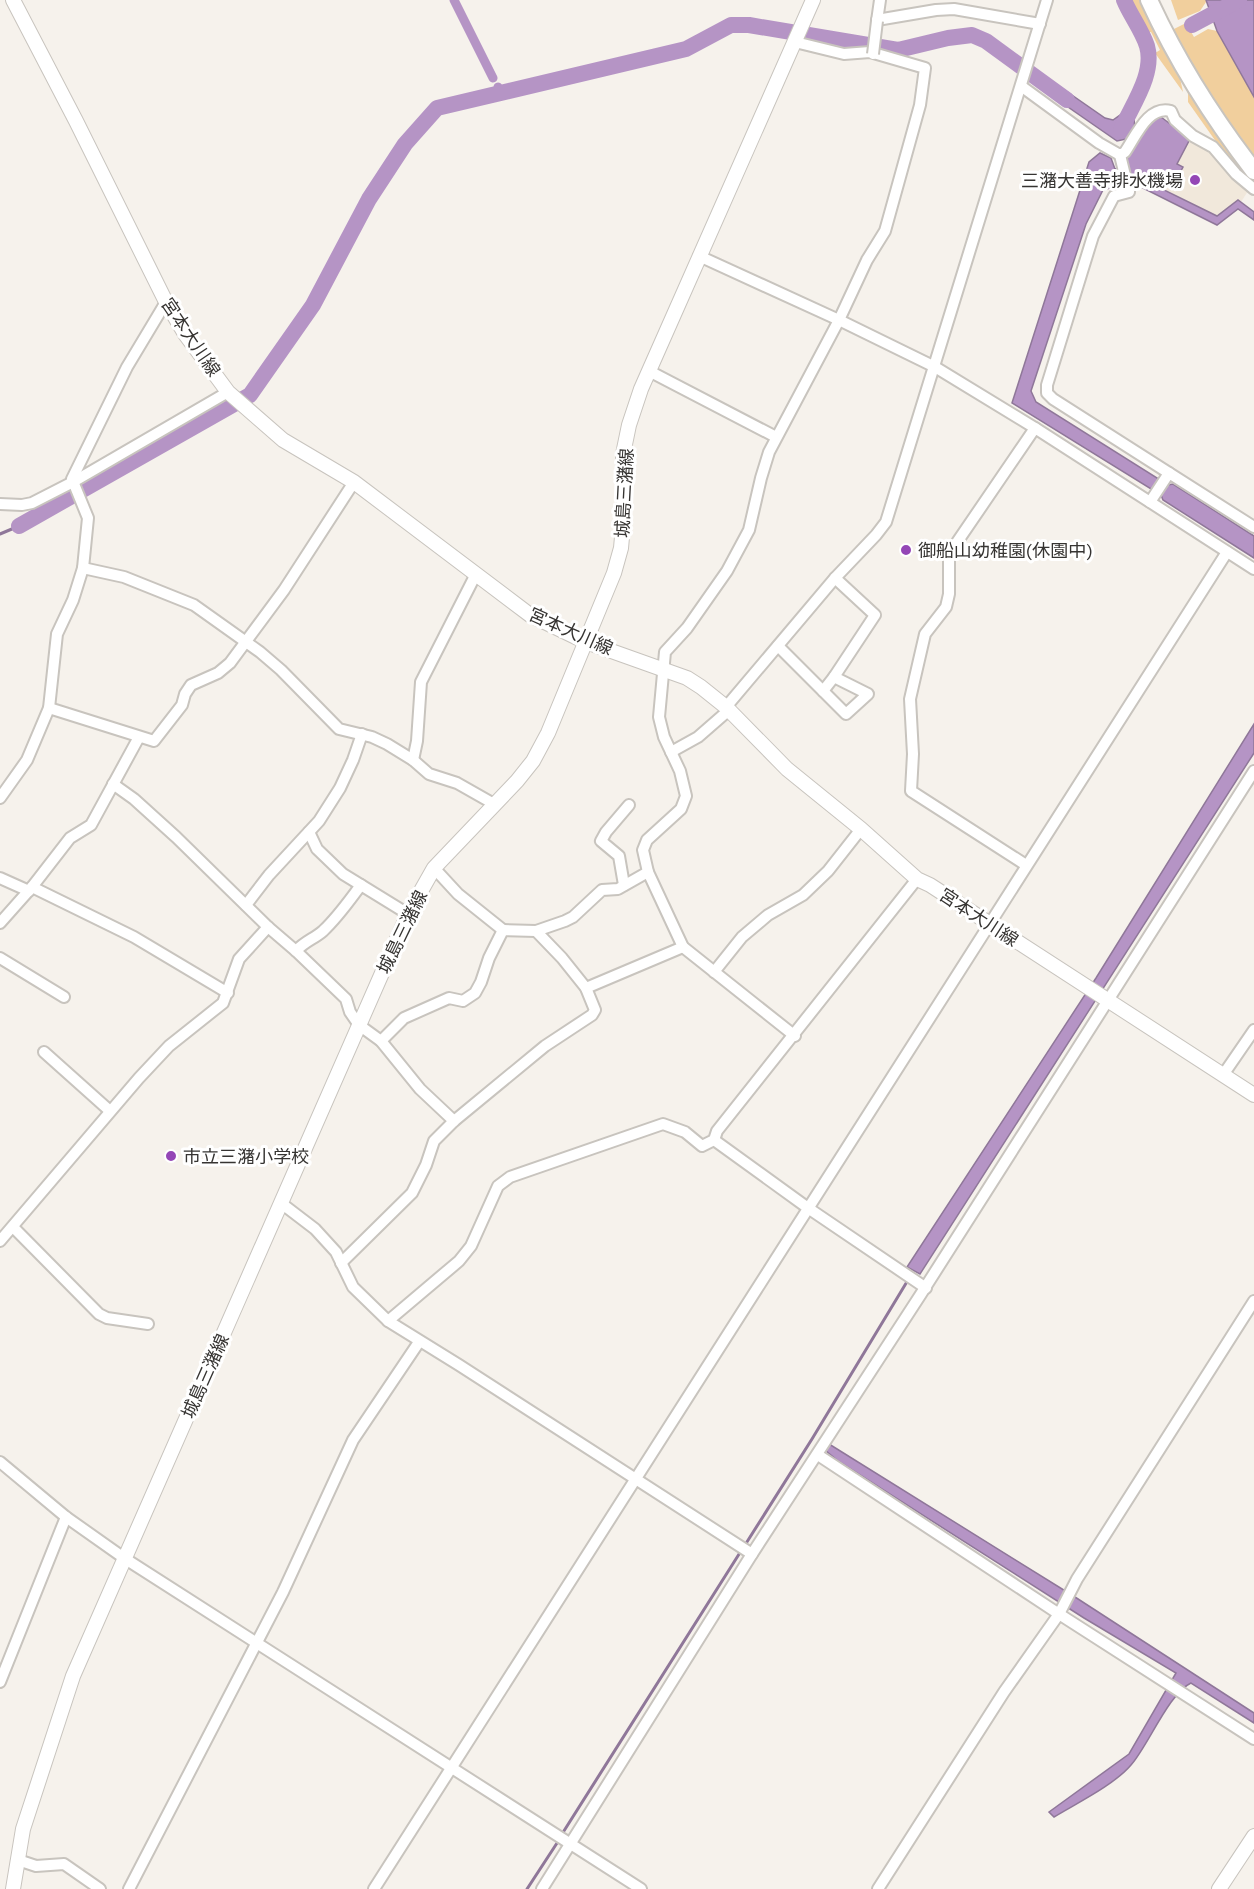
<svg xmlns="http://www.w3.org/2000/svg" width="1254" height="1889" font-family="'Work Sans','Noto Sans JP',sans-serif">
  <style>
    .built { fill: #f1e8db }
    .green { fill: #f1cf9d }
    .water { fill: #b594c5; stroke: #8f7799; stroke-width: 1.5 }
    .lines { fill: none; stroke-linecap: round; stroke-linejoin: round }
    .stream { stroke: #8f7799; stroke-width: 3 }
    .canal { stroke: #b594c5; stroke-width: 9 }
    .river { stroke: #b594c5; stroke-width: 16 }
    .street-casing { stroke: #c8c4be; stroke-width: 14 }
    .secondary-casing { stroke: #c8c4be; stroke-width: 16 }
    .primary-casing { stroke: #c8c4be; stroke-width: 20 }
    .street { stroke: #fff; stroke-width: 10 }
    .secondary { stroke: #fff; stroke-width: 14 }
    .primary { stroke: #fff; stroke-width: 16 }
    .street-bridge-casing { stroke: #c8c4be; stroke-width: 14; stroke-linecap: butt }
    .street-bridge { stroke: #fff; stroke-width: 10 }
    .poi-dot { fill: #9446b6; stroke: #fff; stroke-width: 2 }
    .labels { text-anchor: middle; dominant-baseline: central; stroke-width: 6; stroke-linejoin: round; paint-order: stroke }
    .poi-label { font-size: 18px; fill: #363432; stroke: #fff; text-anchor: start }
    .street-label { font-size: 18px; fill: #363432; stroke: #fff }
  </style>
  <rect width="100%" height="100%" fill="#f6f2ec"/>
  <!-- built -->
  <path class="built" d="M1190,139L1212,152L1248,191L1241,202L1238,200L1217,216L1164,189L1168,181L1173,184L1182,167L1177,164Z"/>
  <!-- green -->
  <g class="green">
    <path d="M1131,0H1141L1179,73L1183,92L1155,53L1160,50L1151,32H1146Z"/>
    <path d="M1171,0H1206V2L1200,11L1178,20Z"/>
    <path d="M1186,23L1194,37L1208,29L1217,31L1254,97V162L1231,134L1170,31Z"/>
    <path d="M1185,82L1216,132L1254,184L1236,170L1188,102V94Z"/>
  </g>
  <!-- water -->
  <g class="water">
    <path d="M1206,0H1254V97L1217,31Z"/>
    <path d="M1056,84L1105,118L1113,120L1123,113L1134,119L1135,129L1143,134L1154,120L1161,117L1190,139L1177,164L1183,167L1174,184L1168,181L1164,190L1217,216L1238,200L1254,212V220L1238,209L1217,225L1131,182L1103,190L1086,224L1031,391L1036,402L1168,485L1173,484L1254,536V558L1163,500L1161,495L1012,403L1089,162L1100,153L1111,158L1115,169L1128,166L1126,158L1134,146L1126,139L1117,141L1045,91Z"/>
    <path d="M1254,724V753L920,1274L907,1267L1096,978Z"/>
    <path d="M829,1444L1075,1597L1254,1713V1723L1191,1683C1169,1693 1148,1746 1131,1765C1114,1785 1077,1803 1054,1817L1049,1812L1129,1754L1176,1673L1084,1618L838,1461L825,1450Z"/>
  </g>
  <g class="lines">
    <!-- stream -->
    <g class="stream">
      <path d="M0,534L19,526"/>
      <path d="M745,1545L812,1439L908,1280"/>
      <path d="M562,1834L741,1551"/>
      <path d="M527,1889L559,1840"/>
    </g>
    <!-- canal -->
    <g class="canal">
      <path d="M454,0L493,78"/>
      <path d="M498,87L501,93"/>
    </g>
    <!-- river -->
    <g class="river">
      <path d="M1192,25L1239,0"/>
      <path d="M1121,130C1132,105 1155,74 1147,46C1142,30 1130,15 1124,0"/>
      <path d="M19,526L250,395L313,305L369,199L405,144L437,108L686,49L731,25H749L898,50L948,38L972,35L986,41L1067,100"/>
    </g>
    <defs>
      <g id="street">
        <path d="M877,20L936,10L954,9L1040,24"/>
        <path d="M877,21L880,0"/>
        <path d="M1021,86L1099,143L1120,155L1125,152C1136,136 1148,105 1171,111L1175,120L1193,136L1213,147L1236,174L1254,189"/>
        <path d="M1120,155L1129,192L1114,196L1093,236L1047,385V393L1053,399L1169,473"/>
        <path d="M699,256L839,320L935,367L1035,428"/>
        <path d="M649,371L776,437"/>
        <path d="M1150,502L1169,473L1254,527"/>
        <path d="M0,504L22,505L32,503L73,482L228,392"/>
        <path d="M83,568L124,577L194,605L260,652L281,670L339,729L372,737L387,744L413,760L429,774L457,783L494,804"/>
        <path d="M778,646L846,714L868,694L834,677"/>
        <path d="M823,691L834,677L875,615L835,578"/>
        <path d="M726,707L835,578L876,535L886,522L1047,0"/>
        <path d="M49,708L154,741L182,705L185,694L191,685L218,673L230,663L284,590L354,482"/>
        <path d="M671,752L698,737L729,710"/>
        <path d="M413,760L417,741L421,682L476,574"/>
        <path d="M113,784L134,799L176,837L268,927L296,951L346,999L350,1012L359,1025L381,1041L420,1089L454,1121"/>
        <path d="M0,798L27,760L49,708L57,634L73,600L83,568L88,518L72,479L127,367L166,302"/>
        <path d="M309,832L317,849L343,874L408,914"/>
        <path d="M1026,865L911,791L913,754L910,699L925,634L946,607L949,594V554L1035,428L1254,569"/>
        <path d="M434,868L458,894L503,930"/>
        <path d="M0,878L29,891"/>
        <path d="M624,885L619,856L601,841L606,832L629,805"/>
        <path d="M32,887L134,937L228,993"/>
        <path d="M246,905L269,875L319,821L340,788L353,760L362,734"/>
        <path d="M0,923L32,887L70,838L91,825L139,737"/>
        <path d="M296,951C305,941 314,939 323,931C338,917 349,901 361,885"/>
        <path d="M0,958L64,997"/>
        <path d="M714,972L742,937L768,915L803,895L828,871L861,829"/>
        <path d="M586,988L683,947"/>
        <path d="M795,1036L683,947L648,872L643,850L647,840L681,809L686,796L680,771L664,737L659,717L665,652L687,628L727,571L749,530L761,478L769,452L839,320L867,260L885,231L920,105L925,68L870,52L844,54L795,42"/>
        <path d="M381,1041L404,1018L449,998L463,1001L475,993L481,982L489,958L503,930L536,931L565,921L573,917L602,890L618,889L648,872"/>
        <path d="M44,1052L110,1111"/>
        <path d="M1223,1075L1254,1030"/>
        <path d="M714,1140L808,1208L926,1288"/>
        <path d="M281,1203L315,1229L336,1252L353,1287L388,1321L459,1365L752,1554"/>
        <path d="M13,1227L99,1314L107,1318L148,1324"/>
        <path d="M0,1241L139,1078L169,1046L223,1003L239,959L268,927"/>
        <path d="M341,1263L412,1193L426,1165L434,1141L454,1121L545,1046L592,1015L595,1010L586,988L562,958L536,931"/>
        <path d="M388,1321L459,1261L471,1246L498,1186L510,1177L663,1124L685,1132L702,1146L714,1140L717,1131L917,879"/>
        <path d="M818,1455L1059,1614L1254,1739"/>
        <path d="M0,1462L66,1517L124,1558L641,1889"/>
        <path d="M0,1682L66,1517"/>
        <path d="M18,1860L36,1866L64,1864L100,1889"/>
        <path d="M129,1889L283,1592L353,1440L419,1342"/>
        <path d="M374,1889L1227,552"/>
        <path d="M542,1889L752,1554L921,1294L1254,771"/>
        <path d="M878,1889L1004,1692L1059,1614L1077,1579L1254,1301"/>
      </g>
      <g id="secondary">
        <path d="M13,0L76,121L166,302L185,334L228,392L283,440L354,482L530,615L586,642L687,678L701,687L726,707L787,769L861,829L917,879L930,885L1254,1095"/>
        <path d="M13,1889L23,1829L73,1676L408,914L434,868L517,781L533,761L548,733L614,573L621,548L624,515L623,454L629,425L641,389L813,0"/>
        <path d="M1219,1889L1254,1836"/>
      </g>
      <path id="primary" d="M1149,0C1177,61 1213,118 1254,171"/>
    </defs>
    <!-- street casing -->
    <use href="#street" class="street-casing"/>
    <!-- secondary casing -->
    <use href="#secondary" class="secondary-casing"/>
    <!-- primary casing -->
    <use href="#primary" class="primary-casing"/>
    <!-- street -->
    <use href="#street" class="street"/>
    <!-- secondary -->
    <use href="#secondary" class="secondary"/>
    <!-- primary -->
    <use href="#primary" class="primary"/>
    <defs>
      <path id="street-bridge" d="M873,54L877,21"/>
    </defs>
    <!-- street-bridge casing -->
    <use href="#street-bridge" class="street-bridge-casing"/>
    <!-- street-bridge -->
    <use href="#street-bridge" class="street-bridge"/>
  </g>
  <!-- markers -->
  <g class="poi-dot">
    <circle cx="1195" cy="180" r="6"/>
    <circle cx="906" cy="550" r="6"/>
    <circle cx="171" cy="1156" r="6"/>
  </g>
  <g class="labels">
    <!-- poi labels -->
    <g class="poi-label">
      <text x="1183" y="180" text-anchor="end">三潴大善寺排水機場</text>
      <text x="918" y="550">御船山幼稚園(休園中)</text>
      <text x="183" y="1156">市立三潴小学校</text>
    </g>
    <!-- street labels -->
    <g class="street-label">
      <text transform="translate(191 337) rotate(56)">宮本大川線</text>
      <text transform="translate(624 493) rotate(-87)">城島三潴線</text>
      <text transform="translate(571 631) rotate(24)">宮本大川線</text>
      <text transform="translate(979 917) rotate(33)">宮本大川線</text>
      <text transform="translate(402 932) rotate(-64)">城島三潴線</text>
      <text transform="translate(205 1376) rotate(-66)">城島三潴線</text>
    </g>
  </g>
</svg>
